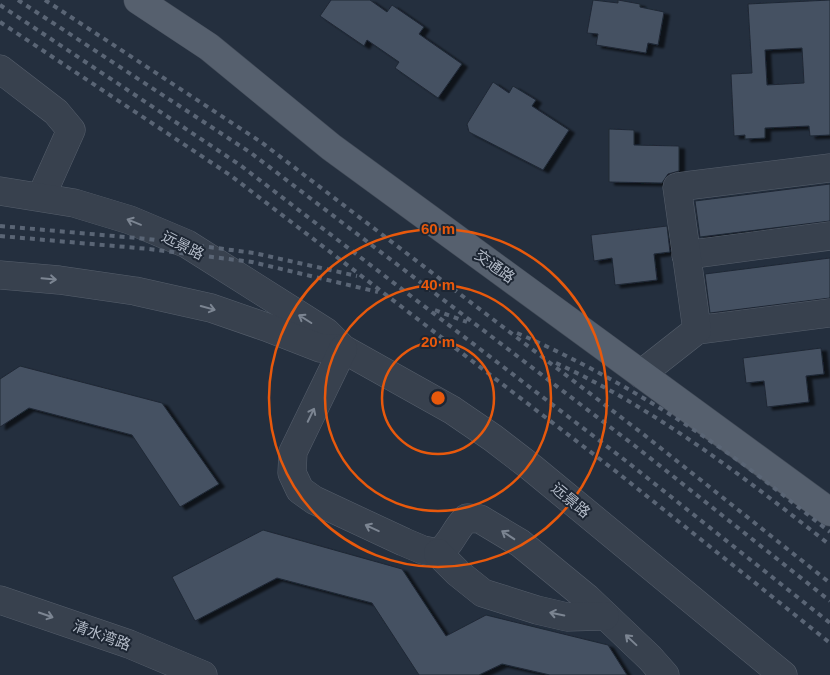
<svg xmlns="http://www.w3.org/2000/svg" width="830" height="675" font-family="Helvetica,'Noto Sans SC',sans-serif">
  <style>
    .building { fill: #455162; stroke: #1f2835; fill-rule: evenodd; filter: url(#shadow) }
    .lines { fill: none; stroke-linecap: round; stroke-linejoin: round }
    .minor-casing { stroke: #565f6c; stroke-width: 29 }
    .major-casing { stroke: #414a57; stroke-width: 29 }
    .minor { stroke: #38414e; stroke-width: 28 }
    .major { stroke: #56606e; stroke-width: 28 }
    .rail { stroke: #5a6575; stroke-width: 4; stroke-dasharray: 5 5; stroke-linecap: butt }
    .oneway { stroke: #7c8592 }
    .ring { fill: none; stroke: #e8590c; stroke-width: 2.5 }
    .labels { text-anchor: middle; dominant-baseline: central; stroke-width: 4; stroke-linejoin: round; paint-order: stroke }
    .street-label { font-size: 15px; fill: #b4bcc9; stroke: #1d2633 }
    .centre { fill: #e8590c; stroke: #1d2633; stroke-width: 2.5 }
    .ring-label { font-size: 15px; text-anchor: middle; font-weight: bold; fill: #e8590c; stroke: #1d2633; stroke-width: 4; stroke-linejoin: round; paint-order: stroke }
  </style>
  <defs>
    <filter id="shadow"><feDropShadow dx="5.5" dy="3" stdDeviation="1" flood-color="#0009"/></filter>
  </defs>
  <rect width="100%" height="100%" fill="#242f3e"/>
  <!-- building -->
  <g class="building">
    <path d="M331,0H370L387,12L392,5L424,27L419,34L462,64L438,98L395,68L399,62L367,40L364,46L320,16Z"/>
    <path d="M593,0L618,3V0L640,4V7L664,12L658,45L648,43L646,53L596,45L598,34L587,33Z"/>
    <path d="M830,0V135L810,136L809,126L765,128V138L745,139V135L734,136L731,74L752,73L748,4ZM802,48L804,83L767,85L765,50Z"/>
    <path d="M493,82L509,93L513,86L536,100L532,106L569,130L543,170L469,132L467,124Z"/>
    <path d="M609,129L634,130V145L679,146V171L668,174L662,183L609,182Z"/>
    <path d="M830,184V221L700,237L695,201Z"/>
    <path d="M667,226L670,252L654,254L657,280L615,285L612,258L594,261L591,235Z"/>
    <path d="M830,258V298L710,313L705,274Z"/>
    <path d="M821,348L824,374L806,376L809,402L767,407L764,381L746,383L743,358Z"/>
    <path d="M20,366L162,403L219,484L180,507L132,435L29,408L0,427V379Z"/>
    <path d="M263,530L402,569L446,636L486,615L608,645L627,675H550L502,664L479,675H419L372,603L277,578L195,621L172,577Z"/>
  </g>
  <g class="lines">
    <defs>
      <g id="minor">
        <path d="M0,69L56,112L71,130L41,197"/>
        <path d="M0,191L74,203L130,220L187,244L326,332L343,349L452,410L493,438L532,468L783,675"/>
        <path d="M686,255L830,236"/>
        <path d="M0,275L59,280L135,291L211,308L266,327L320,348L343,349"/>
        <path d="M697,330L830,313"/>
        <path d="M343,349L293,452L292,473L300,490L314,500L404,542L423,550L438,553C452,544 455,528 467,518L480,519L520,543L587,598L650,658L665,675"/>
        <path d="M641,374L697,330L677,187L830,168"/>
        <path d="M438,553L458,573L483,593L537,610L567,617L605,616"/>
        <path d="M0,600L129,644L203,675"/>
      </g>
      <path id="major" d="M138,0L209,47L331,147L830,512"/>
    </defs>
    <!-- minor casing -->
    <use href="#minor" class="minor-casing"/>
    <!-- major casing -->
    <use href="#major" class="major-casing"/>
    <!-- minor -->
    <use href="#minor" class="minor"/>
    <!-- major -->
    <use href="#major" class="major"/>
    <!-- rail -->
    <g class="rail">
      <path d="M18,0L251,153L635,446L830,601"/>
      <path d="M45,0L261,142L643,434L830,583"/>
      <path d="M0,5L240,165L626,461L830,623"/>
      <path d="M0,22L230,175L618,473L830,643"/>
      <path d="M0,226L148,239L254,253L357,276"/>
      <path d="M0,236L149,249L252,262L378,292"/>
      <path d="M435,310L467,322"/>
      <path d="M517,333C584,362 649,399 709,440C751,468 790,501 830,532"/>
      <path d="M556,363C656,409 744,477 830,545"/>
    </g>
  </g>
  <!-- one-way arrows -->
  <defs><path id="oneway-shaft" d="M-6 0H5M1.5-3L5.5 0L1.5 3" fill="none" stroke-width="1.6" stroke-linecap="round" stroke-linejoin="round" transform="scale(1.25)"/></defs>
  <g class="oneway">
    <use href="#oneway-shaft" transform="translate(134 222) rotate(-158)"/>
    <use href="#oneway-shaft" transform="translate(49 279) rotate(5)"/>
    <use href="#oneway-shaft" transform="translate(208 308) rotate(15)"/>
    <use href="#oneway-shaft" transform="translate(305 319) rotate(-148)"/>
    <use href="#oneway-shaft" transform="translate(311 415) rotate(-64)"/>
    <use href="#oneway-shaft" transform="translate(372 528) rotate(-155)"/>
    <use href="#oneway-shaft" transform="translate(508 535) rotate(-147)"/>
    <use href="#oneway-shaft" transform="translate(557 614) rotate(-168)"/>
    <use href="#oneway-shaft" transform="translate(46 615) rotate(19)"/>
    <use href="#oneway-shaft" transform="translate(631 640) rotate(-137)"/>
  </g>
  <!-- distance rings -->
  <g class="ring">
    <circle cx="438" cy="398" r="56"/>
    <circle cx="438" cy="398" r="113"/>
    <circle cx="438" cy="398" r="169"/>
  </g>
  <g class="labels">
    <!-- street labels -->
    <g class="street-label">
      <text transform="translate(183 245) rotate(27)">远景路</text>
      <text transform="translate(495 266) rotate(36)">交通路</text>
      <text transform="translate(571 500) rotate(40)">远景路</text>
      <text transform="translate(102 635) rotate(20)">清水湾路</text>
    </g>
  </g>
  <circle cx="438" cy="398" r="8" class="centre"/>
  <g class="ring-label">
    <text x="438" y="234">60 m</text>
    <text x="438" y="290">40 m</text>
    <text x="438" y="347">20 m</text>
  </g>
</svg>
